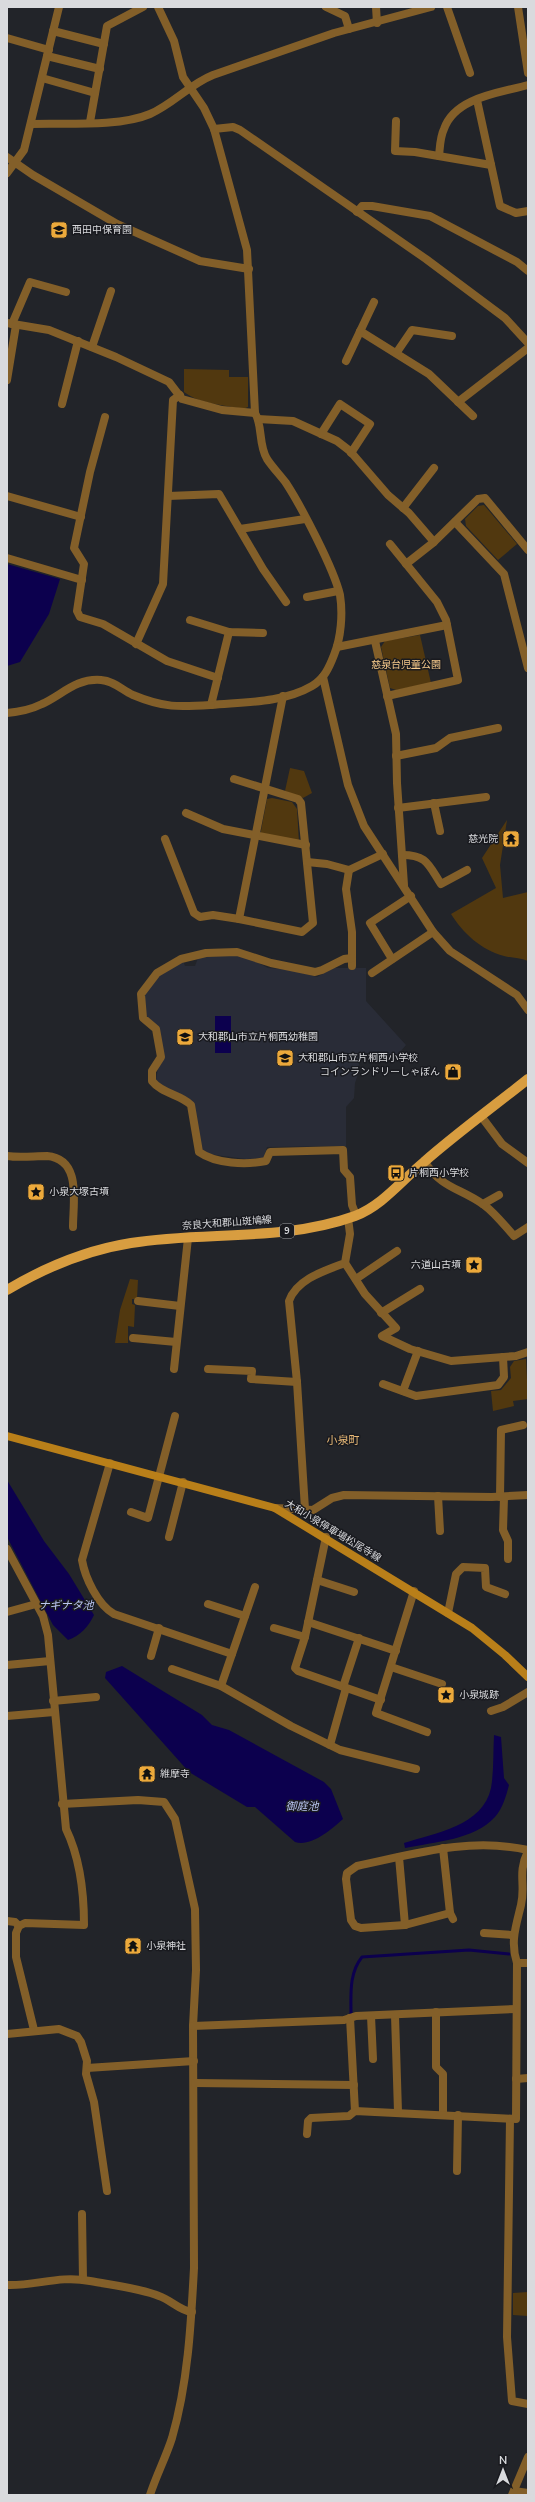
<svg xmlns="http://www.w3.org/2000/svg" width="535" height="2502" font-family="'Nunito Sans','Noto Sans JP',sans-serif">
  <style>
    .built { fill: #292c37 }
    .green { fill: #51380f }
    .water { fill: #0c004e }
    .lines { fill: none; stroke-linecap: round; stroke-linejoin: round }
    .stream { stroke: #0c004e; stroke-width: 3 }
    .minor { stroke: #835f29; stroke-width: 8 }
    .tertiary { stroke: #835f29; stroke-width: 8 }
    .secondary { stroke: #b97f19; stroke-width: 8 }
    .primary { stroke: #d89d40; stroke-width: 10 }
    .labels { text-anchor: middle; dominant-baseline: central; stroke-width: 3; stroke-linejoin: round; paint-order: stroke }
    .shield { fill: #191a1f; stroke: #9fa0a4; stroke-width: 1 }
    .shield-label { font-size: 9px; font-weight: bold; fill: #d9dadd }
    .poi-label { font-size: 10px; fill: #d9dadd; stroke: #191a1f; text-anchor: start }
    .park-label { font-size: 10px; fill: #f9cc8d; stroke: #191a1f }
    .street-label { font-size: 10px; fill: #d9dadd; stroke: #191a1f }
    .neighbourhood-label { font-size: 11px; fill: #e8b977; stroke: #191a1f }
    .water-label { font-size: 11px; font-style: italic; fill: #bac6f2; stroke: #191a1f }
  </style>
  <rect width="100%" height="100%" fill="#222429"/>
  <!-- built -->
  <path class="built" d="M234,954L253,960L268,968L292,970L317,977L333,968H366V1001L406,1045L393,1060L388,1056L384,1061L372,1053H359V1071L355,1083L354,1098L346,1107V1146L267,1147L264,1158L246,1159L208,1154L200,1149L193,1103L166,1090L156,1081L161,1047L144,1015L145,993L157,976L183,961L185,966H195L198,958Z"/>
  <!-- green -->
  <g class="green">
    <path d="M184,369L229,370V377H248V407L243,409C224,405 200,404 184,392Z"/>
    <path d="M484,505L517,544L498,560L466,526L465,519L478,506Z"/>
    <path d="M420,635L431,683L396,690L390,688L381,647L385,641Z"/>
    <path d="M290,768L304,771L312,793L303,798L285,791Z"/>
    <path d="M272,798L292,802L297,809L299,842L260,836L267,799Z"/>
    <path d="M507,820L500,865L503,898L528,892V961C520,958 512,958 504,956C481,950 463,933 451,914L496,888L482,858Z"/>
    <path d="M130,1279L138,1280L137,1299H132V1304L135,1305L134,1327L128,1326V1343H115L120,1310Z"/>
    <path d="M526,1359L528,1399L513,1401L514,1406L493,1411L491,1391L501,1390L511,1378L510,1367L514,1361Z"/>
    <path d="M528,2292V2316L513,2315V2293Z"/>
  </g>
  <!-- water -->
  <g class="water">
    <path d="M7,564L60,579L49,614L20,662L7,666Z"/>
    <rect x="215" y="1016" width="16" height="37"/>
    <path d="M7,1480L44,1541L69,1574L94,1615C89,1626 80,1636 68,1640L53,1625L7,1537Z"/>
    <path d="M122,1666L202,1715L212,1725L229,1730L324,1782L331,1789L343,1819C331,1830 311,1847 295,1842L255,1807H247L189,1772L105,1678L106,1672Z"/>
    <path d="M494,1735L501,1737L504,1778L509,1785C506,1796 503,1808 495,1817C474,1840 434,1842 405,1848L404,1843C435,1833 483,1826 491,1788C494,1771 493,1752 494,1735Z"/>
  </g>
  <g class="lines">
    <!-- stream -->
    <path class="stream" d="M351,2013C351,1994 349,1973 362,1957L469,1950L509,1954"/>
    <!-- minor -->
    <g class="minor">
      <path d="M158,7L174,41L183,77L204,108L214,129L247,250L255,413C263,426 258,444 267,459C273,468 280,475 286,483C301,506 334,569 340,595C343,614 341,638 334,655C329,668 324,679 312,686C283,703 243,702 211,705L229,632"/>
      <path d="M326,7L345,16L349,29"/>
      <path d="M376,7L377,23"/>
      <path d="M447,7L470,73"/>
      <path d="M53,31L104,44"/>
      <path d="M7,38L49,50"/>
      <path d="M47,56L100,69"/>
      <path d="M42,78L95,93"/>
      <path d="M477,100L500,206L516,213L528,211"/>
      <path d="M396,121L395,151L415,152L491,165"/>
      <path d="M90,122L107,26L143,7"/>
      <path d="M31,124C64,123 120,127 150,114C173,104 190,84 213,75L334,33L431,7"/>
      <path d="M214,129L233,127L240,130L426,259L505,318L528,343"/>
      <path d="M439,156C440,147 440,137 444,129C455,97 500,93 528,85"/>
      <path d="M7,157L33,175L117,224L200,261L249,269"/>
      <path d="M7,173L24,150L59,7"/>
      <path d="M357,212L362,206H372L430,216L517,262L528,271"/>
      <path d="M7,323L49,330L116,357L169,382L182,399L222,410L255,413"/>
      <path d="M12,324L30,282L66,292"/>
      <path d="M360,331L429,374L473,416"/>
      <path d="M92,347L111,291"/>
      <path d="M397,352L412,330L452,336"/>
      <path d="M346,361L374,302"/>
      <path d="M7,380L16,325"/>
      <path d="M458,402L528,348"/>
      <path d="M62,404L78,341"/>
      <path d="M105,417L90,472L74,548L84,564L77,611L80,617L103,624L167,661L218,678"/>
      <path d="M258,419L293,421L337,441L350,451L388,495L409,513L434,542"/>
      <path d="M321,434L340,404L370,424L351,453"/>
      <path d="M7,496L81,517"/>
      <path d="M168,496L219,494L263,569L286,602"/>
      <path d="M403,508L434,468"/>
      <path d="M455,522L504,574L528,668"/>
      <path d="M240,529L305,519"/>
      <path d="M7,558L82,580"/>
      <path d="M406,564L434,542L478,499L485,498L528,550"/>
      <path d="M307,597L338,591"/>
      <path d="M190,620L229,632L263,633"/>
      <path d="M136,644L163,584L173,400L180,395"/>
      <path d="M337,647L447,625"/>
      <path d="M387,696L458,680L446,620L437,602L390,544"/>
      <path d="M396,756L436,748L450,738L498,728"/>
      <path d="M434,803L440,831"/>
      <path d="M398,808L486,797"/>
      <path d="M186,813L223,829L306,845"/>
      <path d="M165,839L194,913L200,917L213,915L239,919L302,932L313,923L301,803L298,799L234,779"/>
      <path d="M402,855C427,855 428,864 441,884L467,870"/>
      <path d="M307,862L327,864L349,870L383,854"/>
      <path d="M349,870L346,889L352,932V966"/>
      <path d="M239,919L283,696"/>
      <path d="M352,958L344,959L322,970L315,972L271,963L237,952L206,953L181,959L157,973L141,994L143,1018L156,1029L161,1057L152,1071V1081C162,1094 180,1094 191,1105L199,1152C216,1164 246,1165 266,1161L270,1152L343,1150L344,1170L350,1177L352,1205L356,1215"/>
      <path d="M392,959L370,923L411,896"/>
      <path d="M372,973L433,932"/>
      <path d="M481,1116L502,1144L528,1163"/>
      <path d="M7,1156C20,1158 34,1156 47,1156C82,1159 73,1202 73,1227"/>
      <path d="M424,1161C443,1190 459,1187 484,1205C495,1213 504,1225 514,1236L528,1227"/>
      <path d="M483,1204L499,1195"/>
      <path d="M345,1263L365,1294L396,1328L382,1336L410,1349L451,1361L516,1356L528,1352"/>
      <path d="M356,1279L397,1251"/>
      <path d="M138,1301L180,1306"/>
      <path d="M381,1313L420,1289"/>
      <path d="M133,1338L176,1342"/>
      <path d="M174,1369L188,1238"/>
      <path d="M208,1369L252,1371L251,1379L297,1382"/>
      <path d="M383,1384L416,1396L498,1385L504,1377L503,1357"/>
      <path d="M403,1391L418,1351"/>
      <path d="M110,1463L82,1560C85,1578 98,1605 114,1614L232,1654"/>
      <path d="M438,1496L440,1531"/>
      <path d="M500,1497L501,1430L523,1425"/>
      <path d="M504,1497L503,1530L508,1541V1559"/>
      <path d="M275,1508L313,1510L332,1498L344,1495L492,1497L528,1495"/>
      <path d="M305,1509L297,1382L289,1301C297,1279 324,1271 345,1263L350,1234L348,1218"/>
      <path d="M131,1512L148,1518L175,1416"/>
      <path d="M169,1537L183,1482"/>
      <path d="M326,1537L305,1637L295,1668L298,1671L381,1700"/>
      <path d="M7,1549L43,1616L48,1635L66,1829C80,1858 84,1893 84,1925L25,1923L19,1926L16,1933V1957L34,2030"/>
      <path d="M317,1580L354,1592"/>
      <path d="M414,1591L376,1713L427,1732"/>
      <path d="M208,1604L245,1616"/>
      <path d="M7,1612L36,1604"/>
      <path d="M448,1613L456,1574L463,1567L485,1568L486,1587L505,1594"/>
      <path d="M308,1622L396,1651"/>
      <path d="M274,1628L305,1637"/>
      <path d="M151,1656L159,1628"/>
      <path d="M7,1665L50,1661"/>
      <path d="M391,1667L442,1684"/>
      <path d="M172,1669L221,1686L291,1726L340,1750L416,1769"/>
      <path d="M221,1686L255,1587"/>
      <path d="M343,1687L359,1638"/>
      <path d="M53,1701L96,1697"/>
      <path d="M491,1711L503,1707L528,1692"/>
      <path d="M7,1716L54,1712"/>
      <path d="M330,1745L346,1688"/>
      <path d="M62,1804L138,1800L164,1802L175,1819L195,1909L196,1970L193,2026L194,2268C191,2324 188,2383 172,2438C166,2457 156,2476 150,2495"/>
      <path d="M443,1848L450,1913L453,1919"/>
      <path d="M399,1857L405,1925"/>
      <path d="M450,1913L405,1925L361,1928L355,1926L351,1920L346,1879L347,1873L357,1866C414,1854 469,1837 528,1850"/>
      <path d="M7,1921L15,1922L19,1926"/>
      <path d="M484,1933L513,1935"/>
      <path d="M517,1963H528"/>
      <path d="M436,2012V2067L443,2074V2114"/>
      <path d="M395,2015L398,2112"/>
      <path d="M371,2016L373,2059"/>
      <path d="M350,2018L355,2111"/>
      <path d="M193,2026L344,2020L356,2016L516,2009"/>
      <path d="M7,2034L59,2029L77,2036L81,2042L87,2061L86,2074L94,2102L107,2191"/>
      <path d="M87,2068L194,2061"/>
      <path d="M516,2079L528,2078"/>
      <path d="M195,2083L354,2085"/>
      <path d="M510,2119L507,2337L512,2401L528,2404"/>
      <path d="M307,2134L308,2121L311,2118L349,2116L355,2111L516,2119L517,1963C510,1942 516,1926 521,1905C526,1884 517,1874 528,1851"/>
      <path d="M457,2171L458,2115"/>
      <path d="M82,2214L83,2280"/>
      <path d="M7,2285C36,2286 59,2275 90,2281C111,2285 140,2288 159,2296C171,2300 180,2311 192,2312"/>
      <path d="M514,2491L528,2493"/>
      <path d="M512,2495L528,2457"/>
    </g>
    <!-- tertiary -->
    <g class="tertiary">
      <path d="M518,7L528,73"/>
      <path d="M375,641L396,734L397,783L404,885"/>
      <path d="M323,677L348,785L364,826L433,932L450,951L517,995L528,1010"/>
      <path d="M7,713C18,712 32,709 42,704C62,695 76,678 101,680C114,681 122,690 133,695C164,708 179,707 211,705"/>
    </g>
    <!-- secondary -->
    <path class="secondary" d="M7,1436L275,1508L472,1628L505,1655L528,1677"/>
    <!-- primary -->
    <path class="primary" d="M7,1290C44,1268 87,1250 131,1243C205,1231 283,1242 355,1216C382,1206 402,1180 424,1162C457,1133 493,1107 528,1079"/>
  </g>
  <!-- icons -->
  <defs>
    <symbol id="school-square" viewBox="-11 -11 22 22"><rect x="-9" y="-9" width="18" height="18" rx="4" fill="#eca93b" stroke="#191a1f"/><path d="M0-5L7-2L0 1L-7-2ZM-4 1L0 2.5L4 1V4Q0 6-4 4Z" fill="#111"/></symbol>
    <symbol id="temple-square" viewBox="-11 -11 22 22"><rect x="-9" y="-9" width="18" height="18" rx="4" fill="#eca93b" stroke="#191a1f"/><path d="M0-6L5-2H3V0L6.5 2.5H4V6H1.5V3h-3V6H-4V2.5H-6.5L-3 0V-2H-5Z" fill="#111"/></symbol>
    <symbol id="shop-square" viewBox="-11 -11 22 22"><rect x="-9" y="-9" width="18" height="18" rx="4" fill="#eca93b" stroke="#191a1f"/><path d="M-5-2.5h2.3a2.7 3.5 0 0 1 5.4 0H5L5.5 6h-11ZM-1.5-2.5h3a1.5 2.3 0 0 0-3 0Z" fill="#111"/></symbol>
    <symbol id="bus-square" viewBox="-11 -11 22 22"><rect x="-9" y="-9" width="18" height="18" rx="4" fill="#eca93b" stroke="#191a1f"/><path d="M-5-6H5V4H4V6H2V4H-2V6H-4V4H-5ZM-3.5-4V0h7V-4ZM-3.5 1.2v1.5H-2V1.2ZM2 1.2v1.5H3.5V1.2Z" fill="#111"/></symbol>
    <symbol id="sight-square" viewBox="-11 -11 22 22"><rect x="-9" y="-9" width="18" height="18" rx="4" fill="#eca93b" stroke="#191a1f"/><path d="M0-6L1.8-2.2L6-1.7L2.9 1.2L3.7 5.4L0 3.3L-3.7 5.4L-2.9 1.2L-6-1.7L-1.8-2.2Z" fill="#111"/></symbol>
  </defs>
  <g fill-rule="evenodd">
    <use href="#school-square" x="49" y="220" width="20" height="20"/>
    <use href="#temple-square" x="501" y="829" width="20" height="20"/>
    <use href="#school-square" x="175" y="1027" width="20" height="20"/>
    <use href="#school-square" x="275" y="1048" width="20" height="20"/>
    <use href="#shop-square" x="443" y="1062" width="20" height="20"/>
    <use href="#bus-square" x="386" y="1163" width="20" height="20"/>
    <use href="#sight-square" x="26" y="1182" width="20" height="20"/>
    <use href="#sight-square" x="464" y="1255" width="20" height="20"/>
    <use href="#sight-square" x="436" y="1685" width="20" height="20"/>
    <use href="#temple-square" x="137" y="1764" width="20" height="20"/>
    <use href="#temple-square" x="123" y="1936" width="20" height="20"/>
  </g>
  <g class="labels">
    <!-- shield labels -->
    <rect class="shield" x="280" y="1224" width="14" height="14" rx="3"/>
    <g class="shield-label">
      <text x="287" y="1231">9</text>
    </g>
    <!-- poi labels -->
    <g class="poi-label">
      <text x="72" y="230">西田中保育園</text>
      <text x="498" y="839" text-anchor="end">慈光院</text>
      <text x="198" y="1037">大和郡山市立片桐西幼稚園</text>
      <text x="298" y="1058">大和郡山市立片桐西小学校</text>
      <text x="440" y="1072" text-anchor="end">コインランドリーしゃぼん</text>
      <text x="409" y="1173">片桐西小学校</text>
      <text x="49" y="1192">小泉大塚古墳</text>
      <text x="461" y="1265" text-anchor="end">六道山古墳</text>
      <text x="459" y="1695">小泉城跡</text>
      <text x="160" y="1774">維摩寺</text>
      <text x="146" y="1946">小泉神社</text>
    </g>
    <!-- park labels -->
    <g class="park-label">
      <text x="406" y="665">慈泉台児童公園</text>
    </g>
    <!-- street labels -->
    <g class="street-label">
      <text transform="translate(227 1223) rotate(-4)">奈良大和郡山斑鳩線</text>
      <text transform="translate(333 1531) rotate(31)">大和小泉停車場松尾寺線</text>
    </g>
    <!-- neighbourhood labels -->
    <g class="neighbourhood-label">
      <text x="343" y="1440">小泉町</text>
    </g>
    <!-- water labels -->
    <g class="water-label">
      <text x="66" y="1605">ナギナタ池</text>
      <text x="302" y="1806">御庭池</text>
    </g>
  </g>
  <!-- border -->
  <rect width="535" height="2502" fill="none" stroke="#d9dadd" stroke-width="16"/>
  <!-- north arrow -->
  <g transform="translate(503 2470)" stroke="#191a1f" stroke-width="3" paint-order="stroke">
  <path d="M0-3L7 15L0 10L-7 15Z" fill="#d9dadd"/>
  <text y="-6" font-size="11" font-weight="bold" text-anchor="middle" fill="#d9dadd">N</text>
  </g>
</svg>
